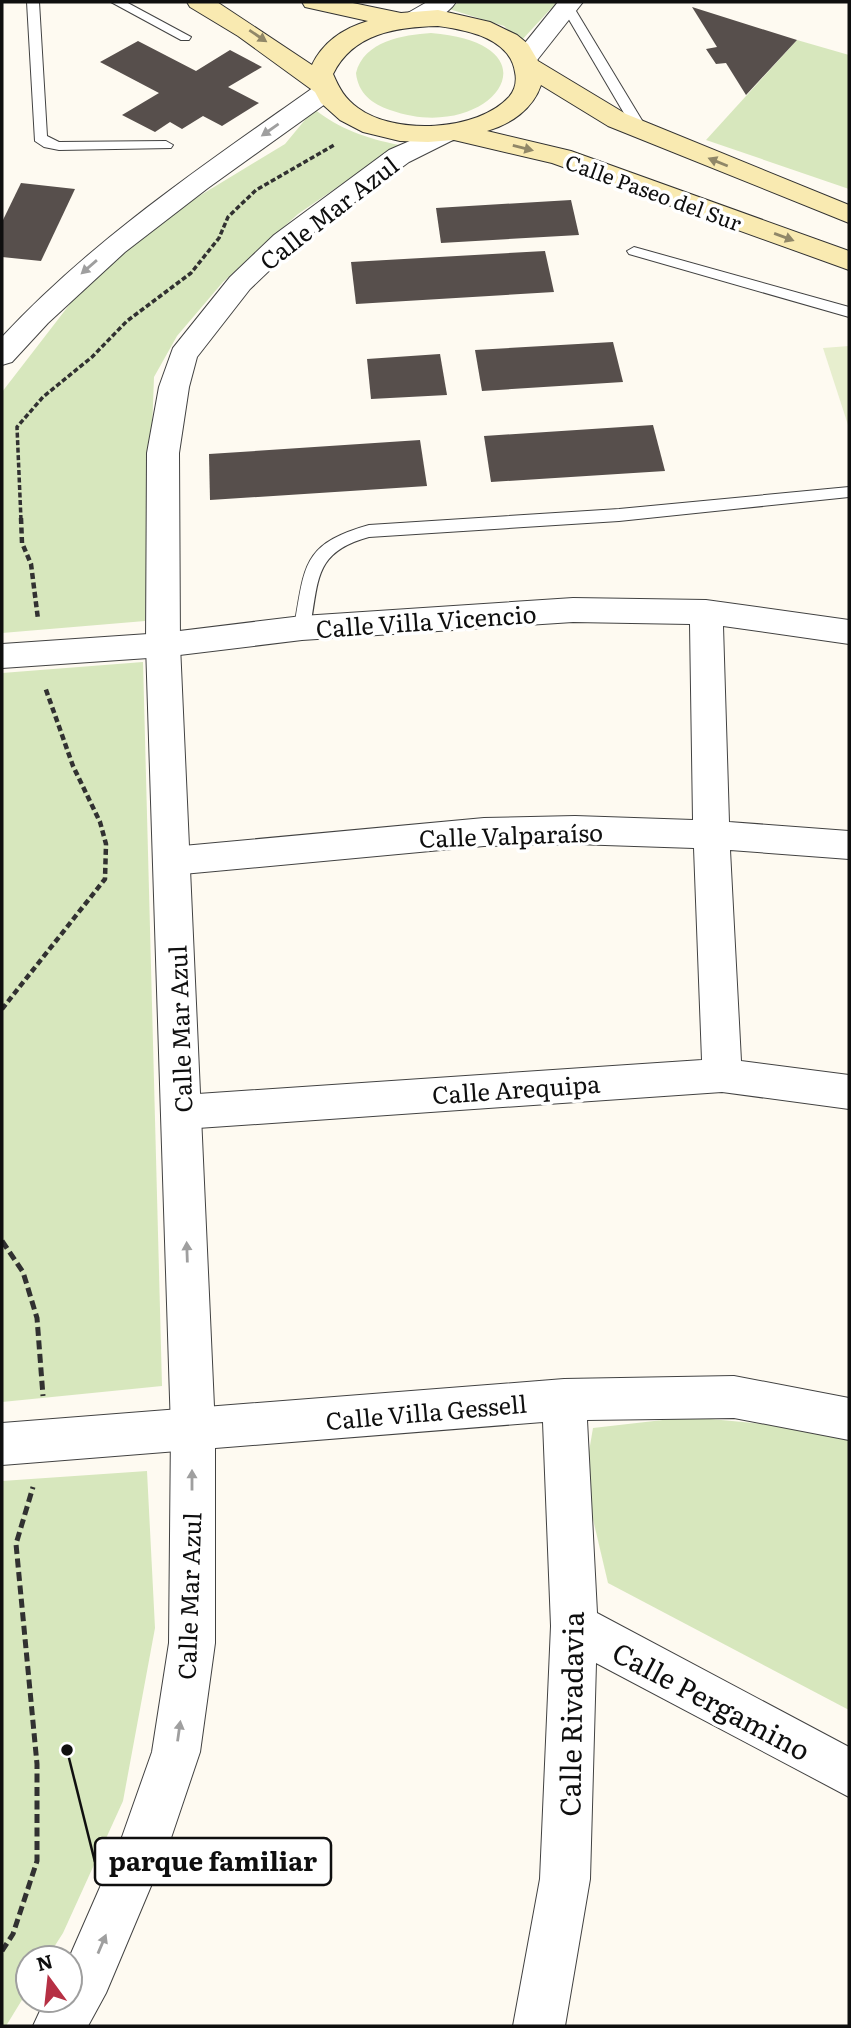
<svg xmlns="http://www.w3.org/2000/svg" width="851" height="2028" font-family="Literata,serif">
  <style>
    .green { fill: #d7e7bd }
    .pitch { fill: #e7eece }
    .building { fill: #574f4c }
    .lines { fill: none; stroke-linecap: round; stroke-linejoin: round }
    .service-casing { stroke: #424242; stroke-width: 2 }
    .minor-casing { stroke: #424242; stroke-width: 2 }
    .tertiary-casing { stroke: #424242; stroke-width: 2 }
    .secondary-casing { stroke: #313131; stroke-width: 2 }
    .path-far2 { stroke: #313131; stroke-width: 3.5; stroke-dasharray: 5 2.5; stroke-linecap: butt }
    .path-far1 { stroke: #313131; stroke-width: 4.5; stroke-dasharray: 6 3.5; stroke-linecap: butt }
    .path { stroke: #313131; stroke-width: 5; stroke-dasharray: 9 4.5; stroke-linecap: butt }
    .service { fill: #fff; fill-rule: evenodd }
    .minor { fill: #fff; fill-rule: evenodd }
    .tertiary { fill: #fff; fill-rule: evenodd }
    .secondary { fill: #f9eab1; fill-rule: evenodd }
    .oneway { fill: #908768 }
    .oneway2 { fill: #9f9f9f }
    .labels { text-anchor: middle; dominant-baseline: central; stroke-width: 7; stroke-linejoin: round; paint-order: stroke }
    .far-street-label { font-size: 21px; fill: #0f0f0f; stroke: #fff }
    .street-label { font-size: 24px; fill: #0f0f0f; stroke: #fff }
    .near-street-label { font-size: 28px; fill: #0f0f0f; stroke: #fff }
    .leader { fill: none; stroke: #0f0f0f; stroke-width: 2.5 }
    .callout-dot { fill: #0f0f0f; stroke: #fff; stroke-width: 2.5 }
    .callout { fill: #fff; stroke: #0f0f0f; stroke-width: 2.5 }
    .callout-label { font-size: 26px; text-anchor: middle; font-weight: bold; fill: #0f0f0f }
  </style>
  <rect width="100%" height="100%" fill="#fefaf1"/>
  <!-- green -->
  <g class="green">
    <path d="M459,2H557L520,42L504,26L449,9Z"/>
    <path d="M431,33C565,44 490,146 390,110C372,104 358,93 356,73C364,41 403,35 431,33Z"/>
    <path d="M797,40L849,55V189L706,140Z"/>
    <path d="M314,109C341,130 366,138 399,145L298,214L223,282L177,336L154,377L145,621L2,633V392L73,300L119,256L168,215L285,144Z"/>
    <path d="M143,662L162,1386L2,1402V673Z"/>
    <path d="M689,1417L849,1432V1710L608,1583L584,1481L593,1428Z"/>
    <path d="M147,1471L155,1628L123,1801L63,1933L47,1958H28V1990L6,2026H2V1481Z"/>
  </g>
  <!-- pitch -->
  <path class="pitch" d="M849,346V428L823,348Z"/>
  <!-- building -->
  <g class="building">
    <path d="M692,7L797,40L746,95L726,63L716,64L706,49L717,47Z"/>
    <path d="M138,41L196,71L230,50L262,67L228,87L259,103L222,126L203,116L182,129L170,122L155,132L122,115L159,93L100,62Z"/>
    <path d="M21,183L75,189L41,261L2,257V222Z"/>
    <path d="M571,200L579,235L441,243L436,208Z"/>
    <path d="M545,251L554,292L356,304L351,262Z"/>
    <path d="M613,342L623,382L482,391L475,350Z"/>
    <path d="M440,354L447,395L371,399L367,359Z"/>
    <path d="M653,425L665,471L491,482L484,436Z"/>
    <path d="M420,440L427,486L210,500L209,454Z"/>
  </g>
  <g class="lines">
    <defs>
      <g id="service">
        <path d="M27,2H39L47,136L59,142L166,141L173,145L171,148L59,150L44,147L35,141Z"/>
        <path d="M111,2H126L191,37L189,40H181Z"/>
        <path d="M567,2L573,6L649,132L647,135H637L635,132L561,6Z"/>
        <path d="M634,247L849,307V317L629,254L627,251Z"/>
        <path d="M849,487V497L619,521L369,537C314,552 319,579 310,628L302,634L294,628C305,565 302,544 369,525L619,509Z"/>
      </g>
      <g id="minor">
        <path d="M573,598L706,600L849,620V644L723,626L729,822L849,831V859L730,850L741,1061L849,1075V1109L722,1092L183,1129L169,1124L163,1112L169,1100L183,1095L702,1060L694,848L575,844L484,846L172,875L159,871L154,861L159,851L172,847L484,818L575,816L693,820L690,624L573,622L302,640L163,657L2,668V644L163,633L302,616Z"/>
        <path d="M734,1376L849,1398V1440L734,1418L587,1420L597,1613L849,1747V1797L596,1663L590,1879L565,2026H513L540,1879L551,1626L543,1422L2,1465V1423L564,1379Z"/>
      </g>
      <g id="tertiary">
        <path d="M427,2H456C447,16 422,28 406,24L402,19L406,14Z"/>
        <path d="M558,2H583L534,64L525,67L516,64L512,59Z"/>
        <path d="M326,83L335,85L339,91L335,97L208,188L125,252L48,323L12,362L2,365V337C94,238 207,163 317,85Z"/>
        <path d="M444,126L453,128L457,134L453,140L409,162L294,247L250,289L197,357L189,387L179,453L180,645L215,1429V1643L200,1752L170,1841L106,1993L88,2026H33L45,2000H70L69,1958L122,1837L152,1752L169,1643L171,1429L146,645L147,453L159,387L173,348L230,277L274,235L389,150Z"/>
      </g>
      <path id="secondary" d="M187,2H217L312,65C323,42 344,28 368,21L305,7L302,2H348L401,13L438,10L490,22L517,35L528,44L538,61L626,114L849,205V223L608,126L541,85C533,109 511,124 487,131L571,151L849,251V270L552,163L454,140L428,142L400,141L363,132L340,120L321,103L315,92L238,36L190,7ZM438,26C467,30 510,38 515,72C517,81 515,90 509,97C477,132 394,135 358,108C345,99 339,88 333,74C353,33 397,27 438,26Z"/>
    </defs>
    <!-- service casing -->
    <use href="#service" class="service-casing"/>
    <!-- minor casing -->
    <use href="#minor" class="minor-casing"/>
    <!-- tertiary casing -->
    <use href="#tertiary" class="tertiary-casing"/>
    <!-- secondary casing -->
    <use href="#secondary" class="secondary-casing"/>
    <!-- path-far2 -->
    <path class="path-far2" d="M21,520L17,427L43,397L92,357L127,321L191,273L219,238L228,217L256,190L334,145"/>
    <!-- path-far1 -->
    <g class="path-far1">
      <path d="M21,518L22,543L31,564L38,619"/>
      <path d="M2,1009L105,879L106,844L100,822L73,766L45,687"/>
    </g>
    <!-- path -->
    <g class="path">
      <path d="M2,1241L23,1272L37,1318L43,1396"/>
      <path d="M2,1951L13,1934L37,1861V1764L16,1544L33,1487"/>
    </g>
    <!-- service -->
    <use href="#service" class="service"/>
    <!-- minor -->
    <use href="#minor" class="minor"/>
    <!-- tertiary -->
    <use href="#tertiary" class="tertiary"/>
    <!-- secondary -->
    <use href="#secondary" class="secondary"/>
  </g>
  <!-- one-way arrows -->
  <defs><path id="oneway-solid" d="M-6-.8H1V-3.2L6.5 0L1 3.2V.8H-6Z" transform="scale(1.75)"/></defs>
  <g class="oneway">
    <use href="#oneway-solid" transform="translate(258 36) rotate(34)"/>
    <use href="#oneway-solid" transform="translate(523 148) rotate(14)"/>
    <use href="#oneway-solid" transform="translate(718 162) rotate(-158)"/>
    <use href="#oneway-solid" transform="translate(784 237) rotate(20)"/>
  </g>
  <g class="oneway2">
    <use href="#oneway-solid" transform="translate(270 130) rotate(145)"/>
    <use href="#oneway-solid" transform="translate(89 267) rotate(139)"/>
    <use href="#oneway-solid" transform="translate(187 1252) rotate(-92)"/>
    <use href="#oneway-solid" transform="translate(192 1480) rotate(-90)"/>
    <use href="#oneway-solid" transform="translate(179 1731) rotate(-82)"/>
    <use href="#oneway-solid" transform="translate(102 1944) rotate(-67)"/>
  </g>
  <g class="labels">
    <!-- far-street labels -->
    <g class="far-street-label">
      <text transform="translate(654 191) rotate(20)">Calle Paseo del Sur</text>
    </g>
    <!-- street labels -->
    <g class="street-label">
      <text transform="translate(328 212) rotate(-38)">Calle Mar Azul</text>
      <text transform="translate(426 620) rotate(-4)">Calle Villa Vicencio</text>
      <text transform="translate(511 834) rotate(-2)">Calle Valparaíso</text>
      <text transform="translate(179 1029) rotate(-92)">Calle Mar Azul</text>
      <text transform="translate(516 1088) rotate(-4)">Calle Arequipa</text>
      <text transform="translate(426 1411) rotate(-5)">Calle Villa Gessell</text>
      <text transform="translate(188 1596) rotate(-88)">Calle Mar Azul</text>
    </g>
    <!-- near-street labels -->
    <g class="near-street-label">
      <text transform="translate(712 1700) rotate(28)">Calle Pergamino</text>
      <text transform="translate(570 1714) rotate(-89)">Calle Rivadavia</text>
    </g>
  </g>
  <!-- callouts -->
  <path class="leader" d="M67 1750L95 1862"/>
  <circle class="callout-dot" cx="67" cy="1750" r="7"/>
  <rect class="callout" x="95" y="1838" width="236" height="47" rx="7"/>
  <g class="callout-label">
    <text x="213" y="1871">parque familiar</text>
  </g>
  <!-- border -->
  <rect width="851" height="2028" fill="none" stroke="#0f0f0f" stroke-width="7"/>
  <!-- north arrow -->
  <g transform="translate(49 1979) rotate(345)"><circle r="33" fill="#ffffff" stroke="#9f9f9f" stroke-width="2"/>
  <path d="M0-5L12 26L0 18L-12 26Z" fill="#b63044"/>
  <text y="-10" font-size="19" font-weight="bold" text-anchor="middle" fill="#0f0f0f">N</text>
  </g>
</svg>
